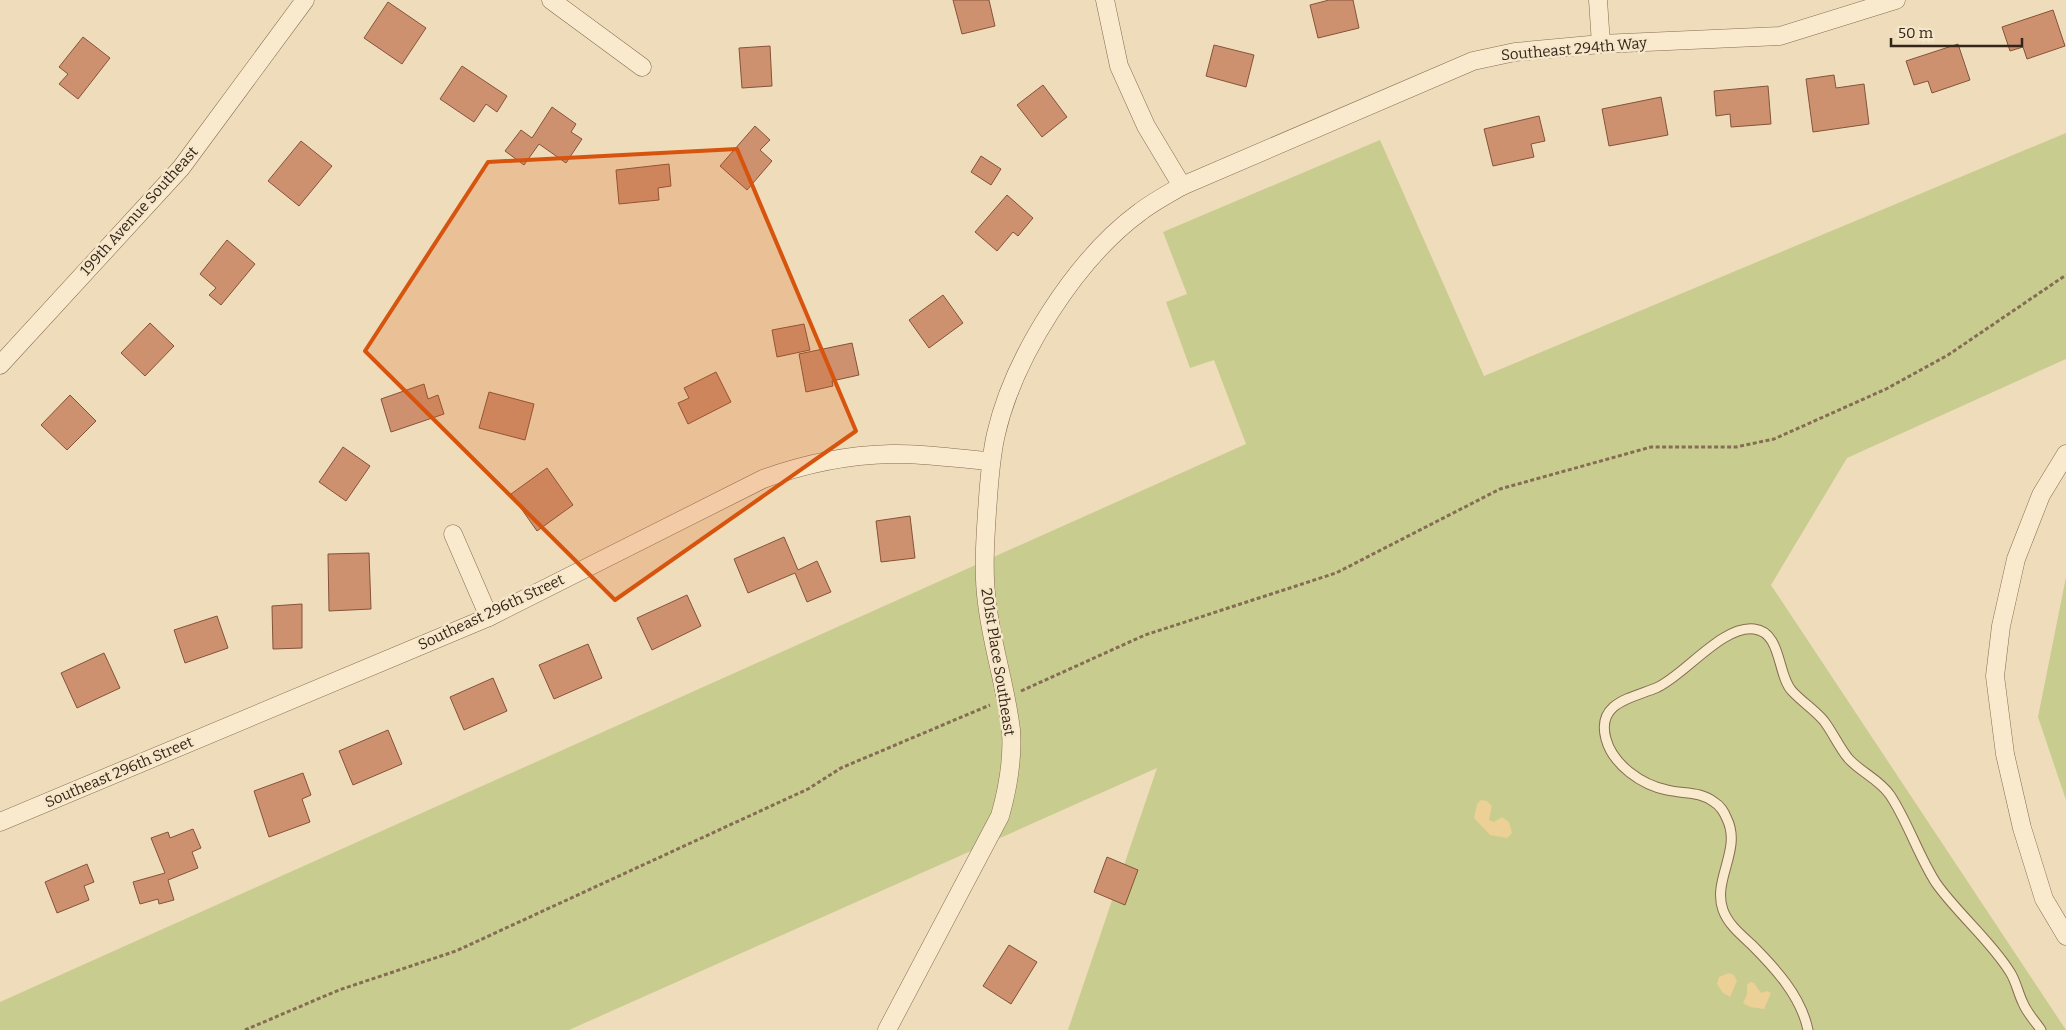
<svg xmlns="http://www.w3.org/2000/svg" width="2066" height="1030" font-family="Bitter,serif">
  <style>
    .green { fill: #c8cc8f }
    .sand { fill: #ecd095 }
    .building { fill: #ce916f; stroke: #85533a }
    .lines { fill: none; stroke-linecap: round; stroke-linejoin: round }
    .lane-casing { stroke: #866c54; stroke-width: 11 }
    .street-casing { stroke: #866c54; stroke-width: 19 }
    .path { stroke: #866c54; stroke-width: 3; stroke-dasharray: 4 2.5; stroke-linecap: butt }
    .lane { stroke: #faeacd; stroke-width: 9 }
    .street { stroke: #faeacd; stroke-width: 18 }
    .marked { fill: #d6540d; fill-opacity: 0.2; stroke: #d6540d; stroke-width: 4; stroke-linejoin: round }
    .labels { text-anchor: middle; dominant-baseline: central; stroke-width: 5; stroke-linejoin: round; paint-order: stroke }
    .street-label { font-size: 15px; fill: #34251a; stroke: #f6e7ca }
  </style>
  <rect width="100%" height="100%" fill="#efdcba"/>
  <!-- green -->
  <g class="green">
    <path d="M2066,133V359L1847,458L1771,585L2066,1030H1068L1157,768L569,1030H0V1002L1246,444L1214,360L1190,368L1166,302L1187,294L1163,232L1380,140L1484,376Z"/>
    <path d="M2066,577V800L2038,717Z"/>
  </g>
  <!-- sand -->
  <g class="sand">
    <path d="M1481,800L1487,801L1492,806L1489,820L1494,822L1502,817L1509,822L1512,833L1507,838L1490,835L1474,818L1477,804Z"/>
    <path d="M1729,973L1734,975L1737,981L1730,997L1723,993L1717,984L1719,977Z"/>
    <path d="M1750,982L1754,983L1761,993L1767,991L1771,993L1764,1009L1750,1007L1743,1003L1747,994V985Z"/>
  </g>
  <!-- building -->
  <g class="building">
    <path d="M953,0H989L995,26L962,34Z"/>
    <path d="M1329,0H1353L1359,28L1318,38L1310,5Z"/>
    <path d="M388,2L426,28L402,64L364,38Z"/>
    <path d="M2053,10L2065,46L2027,59L2023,47L2010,51L2002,27Z"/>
    <path d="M83,37L110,58L78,99L59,84L68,74L59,67Z"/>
    <path d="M1958,44L1970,80L1932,93L1928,81L1914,85L1906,61Z"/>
    <path d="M1214,45L1254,55L1246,87L1206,76Z"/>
    <path d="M770,46L772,86L742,88L739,48Z"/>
    <path d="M462,66L507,96L497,112L486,104L474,122L440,99Z"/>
    <path d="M1834,75L1836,88L1864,84L1869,124L1813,132L1806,79Z"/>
    <path d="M1043,85L1067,117L1042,137L1017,105Z"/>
    <path d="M1768,86L1771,124L1731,127L1730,114L1716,116L1714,91Z"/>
    <path d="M1661,97L1668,135L1609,146L1602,109Z"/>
    <path d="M552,107L576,124L571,132L582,139L566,163L539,144L524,165L505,151L521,130L532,138Z"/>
    <path d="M1539,116L1545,141L1531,144L1534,157L1493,166L1484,129Z"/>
    <path d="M755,126L770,140L760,150L772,161L747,190L720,166Z"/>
    <path d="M301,141L332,166L299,206L268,181Z"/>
    <path d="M981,156L1001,169L991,185L971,172Z"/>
    <path d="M669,164L671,186L658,188L659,200L619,204L616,170Z"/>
    <path d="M1007,195L1033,218L1018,236L1013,232L997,251L975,232Z"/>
    <path d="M227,240L255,264L221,305L209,295L216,288L200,274Z"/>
    <path d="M943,295L963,323L929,348L909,320Z"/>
    <path d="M150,323L174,346L145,376L121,353Z"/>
    <path d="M804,324L810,350L777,357L772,330Z"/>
    <path d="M852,343L859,375L832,381L833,386L806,392L799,354Z"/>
    <path d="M716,372L731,402L688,424L678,403L689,398L684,388Z"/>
    <path d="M424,384L428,399L438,395L444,414L391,432L381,399Z"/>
    <path d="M489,392L534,404L525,440L479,428Z"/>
    <path d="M70,395L96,421L67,450L41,425Z"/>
    <path d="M343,447L370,466L346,501L319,482Z"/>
    <path d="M547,468L573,505L537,531L511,494Z"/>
    <path d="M910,516L915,558L881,562L876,521Z"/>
    <path d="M784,537L798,570L817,561L831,592L807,602L795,573L748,593L734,559Z"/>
    <path d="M369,553L371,609L329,611L328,554Z"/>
    <path d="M687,595L701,626L652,650L637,618Z"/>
    <path d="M302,604V648L273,649L272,606Z"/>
    <path d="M217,616L228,648L185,663L174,630Z"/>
    <path d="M588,644L602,678L554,699L539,665Z"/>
    <path d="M104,653L120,688L77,708L61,673Z"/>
    <path d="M493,678L507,711L464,730L450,697Z"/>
    <path d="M388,730L402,764L353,785L339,751Z"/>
    <path d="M303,773L311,795L302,799L310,822L269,837L254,791Z"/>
    <path d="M193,829L201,848L192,852L198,868L168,880L174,900L159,904L158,899L140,904L133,882L165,873L151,838L168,832L170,838Z"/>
    <path d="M1107,857L1138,870L1125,905L1094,892Z"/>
    <path d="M87,864L94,882L84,886L89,900L57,913L45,882Z"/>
    <path d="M1009,945L1037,962L1011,1004L983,986Z"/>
  </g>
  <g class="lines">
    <defs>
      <path id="lane" d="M1808,1030C1801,996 1775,968 1751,944C1740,934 1728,924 1723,910C1712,880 1742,850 1727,819C1724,812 1721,806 1714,802C1700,791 1683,794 1667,790C1642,785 1613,765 1606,739C1596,703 1631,698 1656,688C1684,676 1722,625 1754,629C1782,632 1777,675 1792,691C1802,702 1815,710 1824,721C1833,733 1839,747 1848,758C1860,772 1879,779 1890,795C1908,822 1918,855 1936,883C1957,913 1991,941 2010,972C2016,981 2018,993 2023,1003C2027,1013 2035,1021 2041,1030"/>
      <g id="street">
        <path d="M551,0L642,67"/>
        <path d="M1105,0L1119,66L1146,126L1182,186"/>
        <path d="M1598,0L1601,44"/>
        <path d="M0,365L181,168L305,0"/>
        <path d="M2066,454L2041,495L2016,559L2001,626L1995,676L2005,754L2022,828L2044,899L2066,936"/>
        <path d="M453,534L489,617"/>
        <path d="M0,822L489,617L763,479C804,464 847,455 891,454C924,453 958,459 990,461"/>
        <path d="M887,1030L1000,816C1008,788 1013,759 1011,730C1006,687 992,646 987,603C983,574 985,542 987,512C989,486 990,460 996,434C1014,356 1076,259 1140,212C1153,202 1168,194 1182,186L1473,61L1515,52L1601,44L1780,36L1896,0"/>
      </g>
    </defs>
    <!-- lane casing -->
    <use href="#lane" class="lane-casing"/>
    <!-- street casing -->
    <use href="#street" class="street-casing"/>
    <!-- path -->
    <g class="path">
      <path d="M1021,691L1145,635L1336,573L1500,489L1651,447H1736L1774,439L1886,389L1948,355L2066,275"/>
      <path d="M245,1030L339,990L456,951L808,789L841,768L990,705"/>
    </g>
    <!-- lane -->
    <use href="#lane" class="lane"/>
    <!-- street -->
    <use href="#street" class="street"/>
  </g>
  <!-- marked area -->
  <path class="marked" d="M737,149L856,431L615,600L365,351L488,162Z"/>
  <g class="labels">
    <!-- street labels -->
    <g class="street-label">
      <text transform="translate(1574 49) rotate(-5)">Southeast 294th Way</text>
      <text transform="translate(139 211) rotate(-48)">199th Avenue Southeast</text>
      <text transform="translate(491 612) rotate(-25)">Southeast 296th Street</text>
      <text transform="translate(998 662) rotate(81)">201st Place Southeast</text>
      <text transform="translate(119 772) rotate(-23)">Southeast 296th Street</text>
    </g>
  </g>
  <!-- scale -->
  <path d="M1891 38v8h131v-8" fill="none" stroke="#34251a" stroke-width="2.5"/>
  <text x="1898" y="38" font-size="15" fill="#34251a" stroke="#f6e7ca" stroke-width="4" paint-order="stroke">50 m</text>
</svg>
